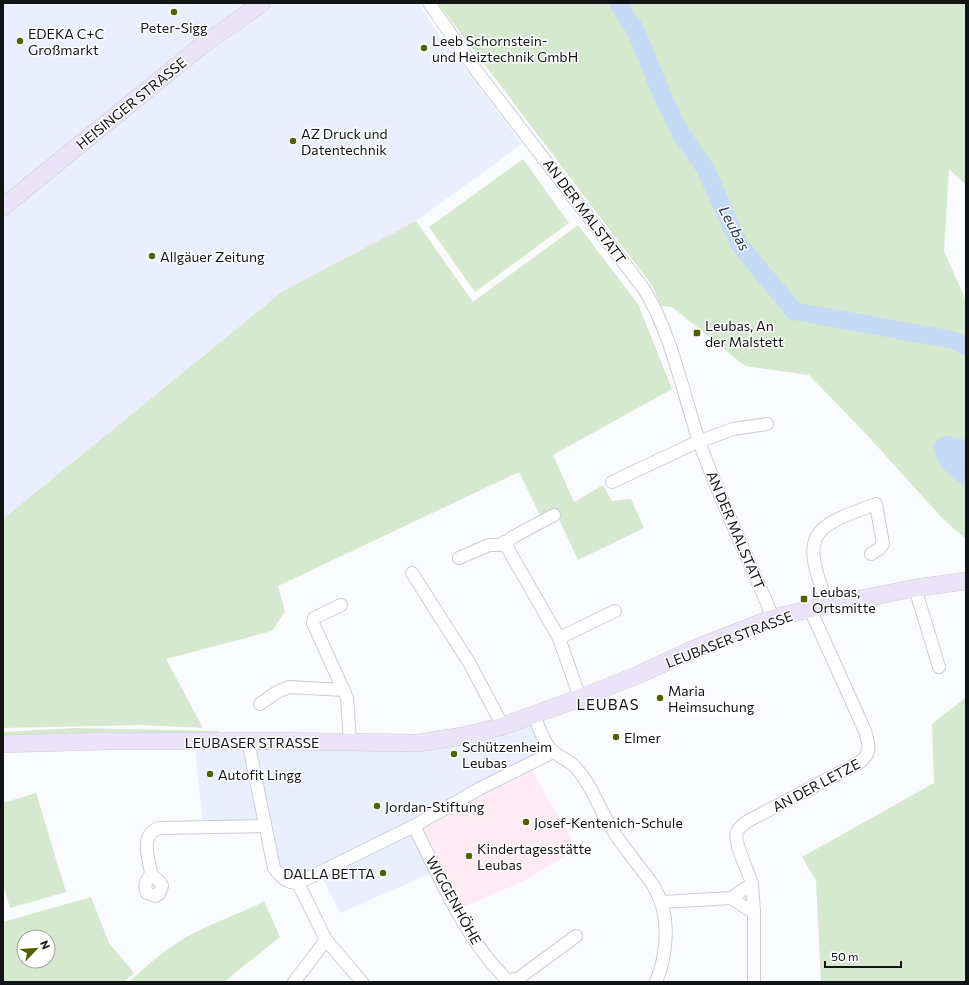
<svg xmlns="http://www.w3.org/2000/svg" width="969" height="985" font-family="Commissioner,sans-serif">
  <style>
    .commercial { fill: #ffebf3 }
    .built { fill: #ebeefe }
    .green { fill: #d5e9ce; fill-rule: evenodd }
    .water { fill: #c6d9f5 }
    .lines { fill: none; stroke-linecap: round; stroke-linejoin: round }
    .river { stroke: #c6d9f5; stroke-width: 18 }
    .street-casing { stroke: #cbcdd5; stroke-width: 14 }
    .secondary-casing { stroke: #cbcdd5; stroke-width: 18 }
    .street { stroke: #fff; stroke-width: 12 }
    .secondary { stroke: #ebe4f9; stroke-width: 17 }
    .poi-dot { fill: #546102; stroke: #fff; stroke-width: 1.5 }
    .labels { text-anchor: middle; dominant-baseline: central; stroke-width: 3; stroke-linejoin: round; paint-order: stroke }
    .poi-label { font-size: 14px; fill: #121315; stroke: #fff; text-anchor: start }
    .street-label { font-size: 14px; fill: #121315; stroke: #fff }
    .water-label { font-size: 15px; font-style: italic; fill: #223a60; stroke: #fff }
    .neighbourhood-label { font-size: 15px; letter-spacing: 1px; fill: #121315; stroke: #fff }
  </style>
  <rect width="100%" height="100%" fill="#fafbfe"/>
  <!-- commercial -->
  <path class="commercial" d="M531,769L577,849L522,882L458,909L417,830L476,796Z"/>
  <!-- built -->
  <g class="built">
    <path d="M3,3H419L432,25L522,144L416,221L283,291L3,519Z"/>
    <path d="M532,720L552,756L414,831L436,871L340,913L323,879L306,886L275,882L258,822L203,824L195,749H418Z"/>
  </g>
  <!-- green -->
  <g class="green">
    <path d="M438,3H966V185L949,169L944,251L966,301V539L943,519L866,434L809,375L745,366L672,307L661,306L653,287Z"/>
    <path d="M523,159L569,223L475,292L429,227Z"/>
    <path d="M416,221L473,302L578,225L638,304L672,389L553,455L574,502L603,485L612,501L631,499L644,528L578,560L555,511L541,517L519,472L278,586L285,611L272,631L166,659L203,728L142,725L3,728V519L283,291Z"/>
    <path d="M966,697V982H821L816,880L802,857L934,783L932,724Z"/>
    <path d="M75,728L219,731V737L3,739V732Z"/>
    <path d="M36,793L66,892L10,908L3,884V803Z"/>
    <path d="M91,897L109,943L134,973L124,982H3V922ZM24,937H48V961H24Z"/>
    <path d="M264,901L280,937L224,982H129C151,961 174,942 202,929C222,919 244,912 264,901Z"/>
  </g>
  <!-- water -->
  <path class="water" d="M945,436L966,440V486C950,478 934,463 934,444L939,438Z"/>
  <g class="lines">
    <!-- river -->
    <path class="river" d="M618,3L636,31L661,92L680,132L705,168L739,244L794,311L953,340L966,346"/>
    <defs>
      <g id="street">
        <path d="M429,3L478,73L644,289C672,335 682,390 699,441C720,501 749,559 773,618"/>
        <path d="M612,482L695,443L733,429L767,424"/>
        <path d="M504,542L559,638L580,698"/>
        <path d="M459,558L489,545H506L511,538L554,515"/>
        <path d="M412,573L470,664L499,719L500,727"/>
        <path d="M915,588L939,667"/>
        <path d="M341,605L314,618L313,623L347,698L350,742"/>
        <path d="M828,605C801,535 808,528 876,504L883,544L879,549L871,554"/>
        <path d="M559,638L615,611"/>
        <path d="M260,704L277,692L289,687L344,690"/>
        <path d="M534,715C539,727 543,743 554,752C561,758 570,761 576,768C592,785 599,809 612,829C624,849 640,866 653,885C671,914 668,952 656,982"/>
        <path d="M248,741L274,868C281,877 286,883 298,883L414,826L479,789L553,752"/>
        <path d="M414,826C441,880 465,939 508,981L519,978L576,936"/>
        <path d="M151,874C147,880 143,885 147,893L155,896L159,894L162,886L160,882L151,874C149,858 139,835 159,828L265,826"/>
        <path d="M298,883L326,940L362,982"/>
        <path d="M752,884L754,913"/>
        <path d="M731,898L754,913V982"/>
        <path d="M662,902L731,898L752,884C749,871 731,840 738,830C740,826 745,824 748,821L860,762C872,753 869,744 865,731L810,609"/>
        <path d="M294,982L326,940"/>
      </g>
      <g id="secondary">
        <path d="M3,207L200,47L262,3"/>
        <path d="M3,744L106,741H264L419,743L462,736L500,727L580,698L638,675L694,649L773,618L810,609L915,588L966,581"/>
      </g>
    </defs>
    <!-- street casing -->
    <use href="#street" class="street-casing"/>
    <!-- secondary casing -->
    <use href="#secondary" class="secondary-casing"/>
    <!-- street -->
    <use href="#street" class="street"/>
    <!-- secondary -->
    <use href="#secondary" class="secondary"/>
  </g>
  <!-- markers -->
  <g class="poi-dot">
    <circle cx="174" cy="12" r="4"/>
    <circle cx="20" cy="41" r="4"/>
    <circle cx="424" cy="48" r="4"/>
    <circle cx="293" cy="141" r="4"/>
    <circle cx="152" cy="256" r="4"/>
    <rect x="693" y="329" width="8" height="8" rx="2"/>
    <rect x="800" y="595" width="8" height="8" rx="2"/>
    <circle cx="660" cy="698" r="4"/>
    <circle cx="616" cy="737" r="4"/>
    <circle cx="454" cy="754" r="4"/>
    <circle cx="210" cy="774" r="4"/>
    <circle cx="377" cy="806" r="4"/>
    <circle cx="526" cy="822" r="4"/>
    <circle cx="469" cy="856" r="4"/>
    <circle cx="383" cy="873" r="4"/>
  </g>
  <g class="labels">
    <!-- poi labels -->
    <g class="poi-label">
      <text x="174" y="27" text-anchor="middle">Peter-Sigg</text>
      <text x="28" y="33">EDEKA C+C<tspan x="28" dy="16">Großmarkt</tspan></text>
      <text x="432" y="40">Leeb Schornstein-<tspan x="432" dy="16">und Heiztechnik GmbH</tspan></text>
      <text x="301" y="133">AZ Druck und<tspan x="301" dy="16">Datentechnik</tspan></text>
      <text x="160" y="256">Allgäuer Zeitung</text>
      <text x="705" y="325">Leubas, An<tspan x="705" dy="16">der Malstett</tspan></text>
      <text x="812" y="591">Leubas,<tspan x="812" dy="16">Ortsmitte</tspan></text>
      <text x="668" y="690">Maria<tspan x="668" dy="16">Heimsuchung</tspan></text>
      <text x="624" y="737">Elmer</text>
      <text x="462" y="746">Schützenheim<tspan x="462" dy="16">Leubas</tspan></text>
      <text x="218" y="774">Autofit Lingg</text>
      <text x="385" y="806">Jordan-Stiftung</text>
      <text x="534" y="822">Josef-Kentenich-Schule</text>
      <text x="477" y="848">Kindertagesstätte<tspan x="477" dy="16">Leubas</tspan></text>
      <text x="375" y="873" text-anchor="end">DALLA BETTA</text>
    </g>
    <!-- street labels -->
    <g class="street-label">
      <text transform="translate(131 103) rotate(-39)">HEISINGER STRASSE</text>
      <text transform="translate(585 211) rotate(53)">AN DER MALSTATT</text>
      <text transform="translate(736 530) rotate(67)">AN DER MALSTATT</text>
      <text transform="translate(729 639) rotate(-21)">LEUBASER STRASSE</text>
      <text x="252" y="742">LEUBASER STRASSE</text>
      <text transform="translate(816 785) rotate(-28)">AN DER LETZE</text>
      <text transform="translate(454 900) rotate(61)">WIGGENHÖHE</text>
    </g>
    <!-- water labels -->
    <g class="water-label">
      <text transform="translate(735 228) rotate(62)">Leubas</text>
    </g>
    <!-- neighbourhood labels -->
    <g class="neighbourhood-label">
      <text x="608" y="704">LEUBAS</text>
    </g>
  </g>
  <!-- border -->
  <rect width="969" height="985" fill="none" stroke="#121315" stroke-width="8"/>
  <!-- north arrow -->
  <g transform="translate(36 949) rotate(65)"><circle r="19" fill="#ffffff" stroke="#a0a1a1"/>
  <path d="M0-3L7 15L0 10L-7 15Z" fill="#546102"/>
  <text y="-6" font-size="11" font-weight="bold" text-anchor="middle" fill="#121315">N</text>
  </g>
  <!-- scale -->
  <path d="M825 961v6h76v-6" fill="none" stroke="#121315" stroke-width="2"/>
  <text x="831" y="961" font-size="12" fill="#121315" stroke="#ffffff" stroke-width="3" paint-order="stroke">50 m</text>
</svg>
